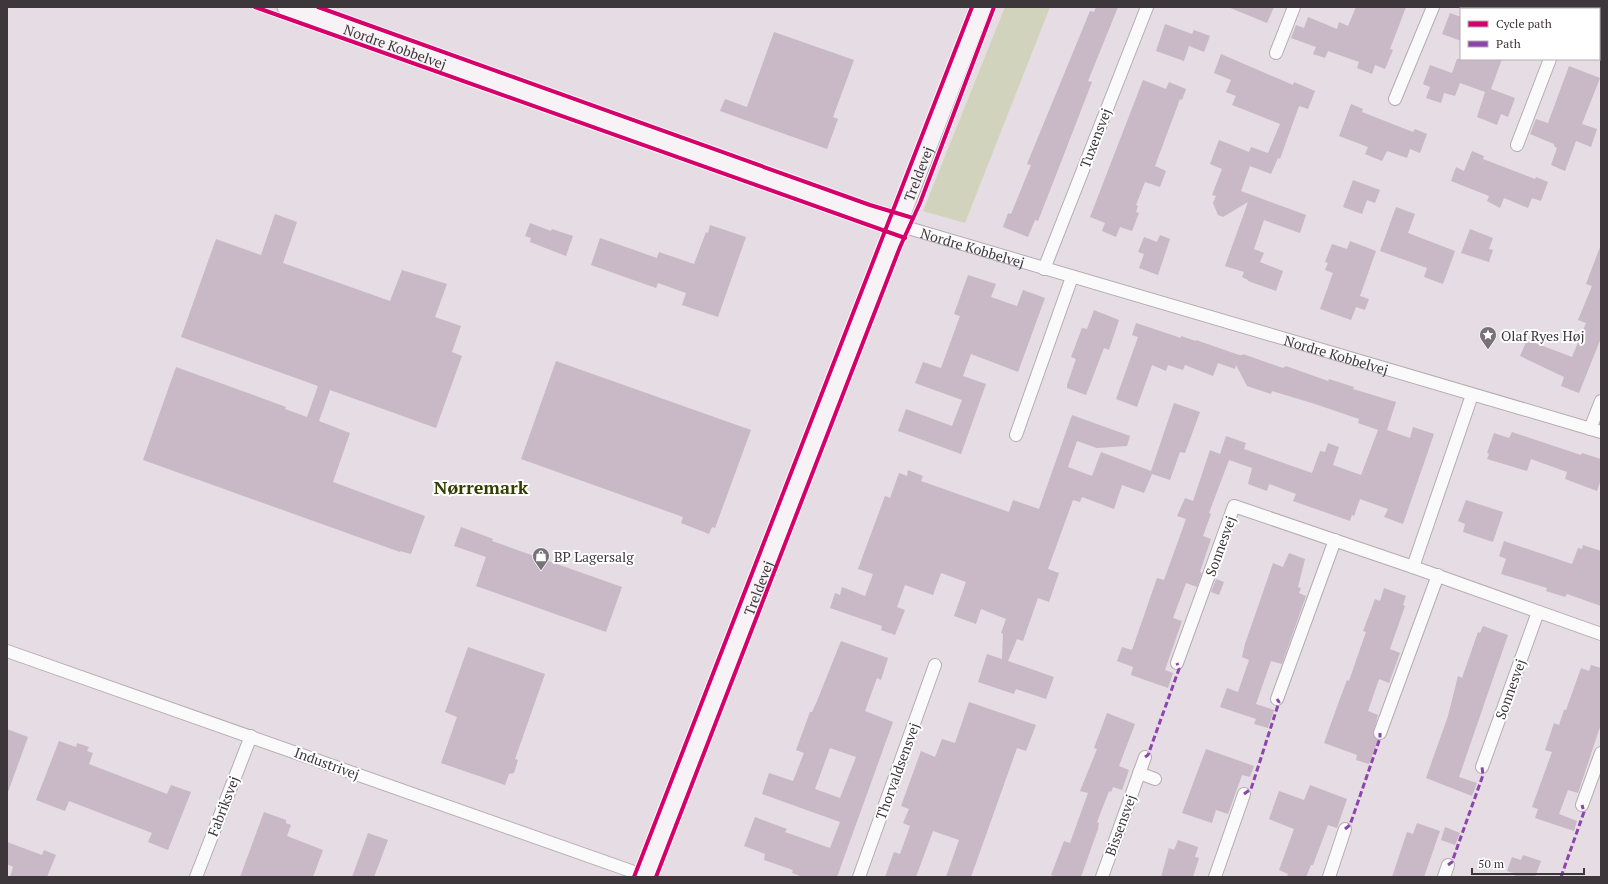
<svg xmlns="http://www.w3.org/2000/svg" width="1608" height="884" font-family="'PT Serif',serif">
  <style>
    .green { fill: #d1d3bc }
    .building { fill: #c9b8c6; fill-rule: evenodd }
    .lines { fill: none; stroke-linecap: round; stroke-linejoin: round }
    .street-casing { stroke: #b4adb2; stroke-width: 14 }
    .secondary-casing { stroke: #b4adb2; stroke-width: 19 }
    .street { stroke: #fbfafb; stroke-width: 12 }
    .secondary { stroke: #f6f2f5; stroke-width: 17 }
    .quiet { stroke: #8e44ad; stroke-width: 3; stroke-dasharray: 6 3; stroke-linecap: butt }
    .cycleway-casing { stroke: #fff; stroke-width: 6 }
    .cycleway { stroke: #d6006c; stroke-width: 4 }
    .labels { text-anchor: middle; dominant-baseline: central; stroke-width: 4; stroke-linejoin: round; paint-order: stroke }
    .street-label { font-size: 14px; fill: #3d373c; stroke: #fff }
    .poi-label { font-size: 14px; fill: #3d373c; stroke: #fff; text-anchor: start }
    .district-label { font-size: 18px; font-weight: bold; fill: #323d01; stroke: #fff }
  </style>
  <rect width="100%" height="100%" fill="#e6dce3"/>
  <!-- green -->
  <path class="green" d="M1005,7H1050L965,223L923,211Z"/>
  <!-- building -->
  <g class="building">
    <path d="M1096,7H1118L1088,81L1092,82L1056,175L1038,221L1035,220L1028,237L1003,227L1008,213L1011,214L1031,165L1027,164L1090,11L1094,12Z"/>
    <path d="M1228,7H1274L1267,23Z"/>
    <path d="M1356,7H1406L1390,49L1393,50L1385,69L1375,65L1372,74L1357,68L1359,62L1328,51L1325,58L1313,54L1316,47L1291,38L1296,25L1304,28L1308,17L1337,29L1339,22L1348,26Z"/>
    <path d="M1450,13L1461,17V41L1442,34Z"/>
    <path d="M1165,24L1192,34L1194,30L1210,36L1204,52L1189,46L1184,61L1156,51Z"/>
    <path d="M774,32L854,60L833,117L838,119L827,149L720,111L725,99L747,107Z"/>
    <path d="M1221,54L1293,85L1294,82L1315,91L1308,109L1299,106L1280,159L1278,158L1271,174L1250,166L1241,191L1306,215L1300,233L1264,220L1254,249L1264,253L1260,262L1283,271L1276,291L1248,281V280L1242,277L1244,272L1225,266L1248,202L1223,217L1218,215L1213,203L1216,196L1212,195L1222,169L1210,164L1219,140L1249,152L1251,147L1268,153L1280,124L1232,105L1236,96L1226,92L1231,80L1214,73Z"/>
    <path d="M1457,59H1502L1491,89L1515,98L1508,117L1501,114L1497,125L1477,117L1485,92L1460,83L1455,96L1444,93L1441,103L1426,98L1430,87L1423,84L1430,65L1452,73Z"/>
    <path d="M1569,66L1600,78L1582,124L1597,129L1591,147L1576,141L1565,171L1551,165L1557,148L1554,146V144L1530,134L1536,119L1548,123Z"/>
    <path d="M1143,80L1166,89L1169,82L1186,89L1182,100L1180,99L1155,166L1166,171L1160,187L1145,182L1136,205L1138,206L1136,212L1139,213L1132,231L1120,227L1116,237L1102,231L1105,223L1090,217Z"/>
    <path d="M1351,104L1363,109L1362,112L1413,132L1415,129L1427,134L1420,153L1410,149L1407,158L1387,151L1382,161L1365,154L1368,147L1339,136Z"/>
    <path d="M1472,151L1484,156L1483,159L1535,179L1536,177L1548,182L1541,201L1532,198L1528,208L1504,198L1500,208L1487,201L1489,196L1451,181L1456,167L1464,171Z"/>
    <path d="M1353,180L1380,190L1375,203L1367,200L1362,214L1343,207Z"/>
    <path d="M1396,207L1415,214L1408,233L1455,251L1443,284L1424,277L1427,268L1380,251Z"/>
    <path d="M275,214L297,222L283,263L390,301L402,270L447,284L435,317L461,326L452,352L462,356L436,428L330,390L319,421L350,433L333,482L425,516L411,554L400,551V552L143,460L176,367L286,407L285,409L307,417L318,386L181,337L216,239L261,255Z"/>
    <path d="M530,223L551,231L552,229L573,236L566,256L530,242L531,238L525,236Z"/>
    <path d="M710,225L746,237L718,317L682,305L686,293L658,283L656,288L591,265L600,238L657,258L659,252L694,264L706,232L708,233Z"/>
    <path d="M1470,229L1493,238L1489,249L1493,250L1489,262L1461,253Z"/>
    <path d="M1160,235L1170,239L1158,275L1139,268L1144,254L1138,252L1144,237L1157,242Z"/>
    <path d="M1350,241L1376,251L1360,296L1369,299L1365,310L1356,307L1351,320L1320,309L1333,273L1325,270L1328,263L1325,262L1332,244L1347,249Z"/>
    <path d="M1600,247L1601,338L1579,393L1561,386L1564,377L1520,356L1527,340L1572,357L1586,323L1578,320L1592,286L1586,284Z"/>
    <path d="M968,275L996,284L991,297L1017,306L1023,290L1045,298L1018,372L971,354L963,376L986,384L961,454L898,431L906,409L952,426L962,400L915,383L923,362L941,368L960,316L954,314Z"/>
    <path d="M1094,310L1119,320L1109,350L1104,348L1086,395L1067,388V385L1076,359L1071,357L1082,328L1087,329Z"/>
    <path d="M1136,323L1181,338V336L1196,341V340L1239,355H1243V354L1283,368L1286,366L1328,381L1329,379L1354,387L1353,389L1396,402L1387,430L1410,438L1413,427L1434,434L1403,524L1384,517L1388,509L1360,499L1354,516L1352,515L1350,521L1293,501L1296,494L1269,484L1267,491L1248,484L1252,468L1229,460L1209,513L1211,514L1203,536L1211,539L1200,572L1202,573L1197,587L1186,583L1173,618L1182,621L1165,670L1173,673L1168,688L1131,675L1133,667L1117,661L1122,647L1132,650L1157,578L1164,580L1186,519L1177,516L1185,498L1193,501L1210,450L1220,454L1226,436L1246,443L1244,449L1312,473L1320,451L1325,452L1328,443L1339,447L1333,465L1361,475L1378,430L1358,423L1359,419L1315,404L1272,391L1271,394L1247,386L1236,365L1235,369L1218,363L1213,376L1185,365L1183,370L1168,365L1166,371L1152,365L1137,407L1116,399L1138,337L1132,335Z"/>
    <path d="M556,361L751,430L715,528L712,527L709,534L681,523L683,517L521,459Z"/>
    <path d="M1174,403L1200,412L1185,453L1180,452L1170,480L1152,474L1144,493L1122,485L1114,509L1082,497L1080,502L1073,500L1048,569L1059,573L1049,602L1038,598L1023,641L1017,639L1008,661L1054,677L1046,699L1016,689L1014,694L978,682L987,654L1002,659L1003,634L1001,633L1006,619L981,609L976,624L954,616L966,582L941,573L933,595L905,585L897,607L905,610L895,635L881,630L882,626L830,608L835,593L840,595L842,587L865,596L873,574L858,569L885,496L890,498L899,473L907,476L908,470L923,476L921,481L1009,512L1013,500L1039,509L1072,415L1130,436L1127,446L1097,448L1077,441L1068,467L1092,476L1101,452L1151,471Z"/>
    <path d="M1512,432L1581,455L1582,453L1601,459V479L1597,491L1565,479L1567,472L1531,459L1527,471L1487,459L1489,454L1487,453L1494,433L1509,438Z"/>
    <path d="M1466,500L1503,512L1493,542L1463,532L1465,524L1458,521Z"/>
    <path d="M461,527L493,539L492,541L622,587L606,632L476,586L486,557L454,546Z"/>
    <path d="M1504,541L1572,564L1578,548L1582,549L1583,545L1601,551V606L1567,594L1565,597L1546,591L1547,588L1501,574L1506,559L1499,556Z"/>
    <path d="M1289,553L1305,559L1298,587L1301,588L1299,593L1306,596L1282,664L1271,661L1256,704L1274,710L1268,728L1254,724L1256,719L1220,707L1227,688L1238,692L1249,660L1242,657L1245,644L1273,563L1283,567Z"/>
    <path d="M1216,579L1224,582L1219,595L1211,592Z"/>
    <path d="M1384,588L1406,596L1403,605L1405,606L1390,649L1400,653L1389,683L1379,679L1368,711L1378,715L1373,734L1378,740L1369,764L1356,760L1357,755L1324,743L1338,704L1347,680L1349,681L1359,652L1366,632L1363,631L1375,599L1380,601Z"/>
    <path d="M1483,626L1508,635L1459,777L1477,783L1472,796L1426,778L1448,716L1458,676L1462,678L1478,632L1480,633Z"/>
    <path d="M841,641L888,658L881,680L877,678L865,711L893,722L837,877H803L792,873L793,870L764,860L765,854L744,846L755,817L787,829L785,832L830,848L840,822L762,794L769,773L793,781L804,753L796,750L810,712H812L817,701ZM830,748L856,757L840,798L815,789Z"/>
    <path d="M468,647L545,674L515,759L518,760L514,773L509,774L505,785L441,763L457,717L445,712Z"/>
    <path d="M1591,665L1601,668V724L1578,793L1568,790L1559,814L1577,821L1574,831L1535,818L1538,809L1532,807L1552,752L1545,750L1554,723L1559,725L1564,710H1566L1581,668L1589,671Z"/>
    <path d="M969,702L1036,725L1026,751L1017,748L971,877H946L959,840L933,831L916,877H885L894,852L900,854L910,826L903,823L909,809L901,806L921,751L935,757L942,739L955,743Z"/>
    <path d="M1107,713L1135,724L1119,766L1129,770L1122,790L1113,787L1111,792L1109,791L1097,822L1099,823L1098,829L1081,877H1057L1051,875L1064,841L1070,843L1088,793L1080,791L1097,749L1094,748Z"/>
    <path d="M7,729L28,737L8,792L7,791Z"/>
    <path d="M59,741L76,747L77,743L89,747L87,751L93,753L89,764L167,794L171,785L191,792L168,850L148,842L152,833L69,801L65,811L36,800Z"/>
    <path d="M1206,749L1254,766L1250,777L1242,775L1228,814L1216,810L1212,823L1182,813Z"/>
    <path d="M1310,785L1347,799L1337,828L1328,825L1313,865H1311L1306,877H1287L1288,874L1279,870L1294,829L1269,819L1279,791L1304,800Z"/>
    <path d="M264,812L286,820V823L291,825L287,836L323,850L313,877H240Z"/>
    <path d="M1417,823L1440,831L1424,877H1392L1407,832L1413,834Z"/>
    <path d="M1445,827L1460,833L1455,845L1441,840Z"/>
    <path d="M368,833L388,840L374,877H352Z"/>
    <path d="M1178,840L1198,847L1195,857L1199,858L1193,877H1161L1169,848L1174,850Z"/>
    <path d="M7,842L42,855L44,850L56,855L47,877H10L13,867L7,864Z"/>
    <path d="M1523,855L1541,861L1535,877H1514L1516,874L1507,871L1512,857L1521,860Z"/>
  </g>
  <g class="lines">
    <defs>
      <g id="street">
        <path d="M1504,7L1510,9"/>
        <path d="M1569,9L1570,7"/>
        <path d="M1276,53L1294,7"/>
        <path d="M1395,99L1433,7"/>
        <path d="M1517,145L1550,59"/>
        <path id="s1" d="M898,225L1601,432"/>
        <path d="M1044,269L1147,7"/>
        <path d="M1590,429L1601,401"/>
        <path d="M1016,435L1072,277"/>
        <path d="M1413,567L1472,395"/>
        <path d="M7,651L648,877"/>
        <path d="M1177,663L1234,506L1413,567L1601,634"/>
        <path d="M1277,699L1335,540"/>
        <path d="M1380,733L1438,575"/>
        <path d="M1482,767L1538,612"/>
        <path d="M1139,773L1155,779"/>
        <path d="M1582,805L1601,753"/>
        <path d="M196,877L251,736"/>
        <path d="M859,877L935,665"/>
        <path d="M1102,877L1145,757"/>
        <path d="M1215,877L1244,794"/>
        <path d="M1329,877L1345,829"/>
        <path d="M1444,877L1448,865"/>
      </g>
      <g id="secondary">
        <path id="s2" d="M286,7L898,225"/>
        <path id="s3" d="M646,877L982,7"/>
      </g>
    </defs>
    <!-- street casing -->
    <use href="#street" class="street-casing"/>
    <!-- secondary casing -->
    <use href="#secondary" class="secondary-casing"/>
    <!-- street -->
    <use href="#street" class="street"/>
    <!-- secondary -->
    <use href="#secondary" class="secondary"/>
    <!-- quiet -->
    <g class="quiet">
      <path d="M1145,757L1148,755L1179,669L1177,663"/>
      <path d="M1244,794L1251,789L1279,702L1277,699"/>
      <path d="M1345,829L1350,825L1380,738V733"/>
      <path d="M1448,865L1452,862L1483,775L1482,767"/>
      <path d="M1561,877L1584,812L1582,805"/>
    </g>
    <defs>
      <g id="cycleway">
        <path d="M255,7L905,238"/>
        <path d="M318,7L870,205L913,218"/>
        <path d="M634,877L972,7"/>
        <path d="M656,877L900,247L920,203L994,7"/>
      </g>
    </defs>
    <!-- cycleway casing -->
    <use href="#cycleway" class="cycleway-casing"/>
    <!-- cycleway -->
    <use href="#cycleway" class="cycleway"/>
  </g>
  <!-- icons -->
  <defs>
    <symbol id="sight-pin" viewBox="-11 -11 22 30"><path d="M0 17L-7.5 6A9.5 9.5 0 1 1 7.5 6Z" fill="#787176" stroke="#fff"/><path d="M0-6L1.8-2.2L6-1.7L2.9 1.2L3.7 5.4L0 3.3L-3.7 5.4L-2.9 1.2L-6-1.7L-1.8-2.2Z" fill="#fff"/></symbol>
    <symbol id="shop-pin" viewBox="-11 -11 22 30"><path d="M0 17L-7.5 6A9.5 9.5 0 1 1 7.5 6Z" fill="#787176" stroke="#fff"/><path d="M-5-2.5h2.3a2.7 3.5 0 0 1 5.4 0H5L5.5 6h-11ZM-1.5-2.5h3a1.5 2.3 0 0 0-3 0Z" fill="#fff"/></symbol>
  </defs>
  <g fill-rule="evenodd">
    <use href="#sight-pin" x="1478" y="325" width="20" height="27"/>
    <use href="#shop-pin" x="531" y="546" width="20" height="27"/>
  </g>
  <g class="labels">
    <!-- street labels -->
    <g class="street-label">
      <text stroke="none"><textPath href="#s2" startOffset="116">Nordre Kobbelvej</textPath></text>
      <text transform="translate(1095 138) rotate(-69)">Tuxensvej</text>
      <text stroke="none"><textPath href="#s3" startOffset="754">Treldevej</textPath></text>
      <text stroke="none"><textPath href="#s1" startOffset="78">Nordre Kobbelvej</textPath></text>
      <text stroke="none"><textPath href="#s1" startOffset="457">Nordre Kobbelvej</textPath></text>
      <text transform="translate(1220 546) rotate(-70)">Sonnesvej</text>
      <text stroke="none"><textPath href="#s3" startOffset="310">Treldevej</textPath></text>
      <text transform="translate(1510 689) rotate(-70)">Sonnesvej</text>
      <text transform="translate(327 763) rotate(20)">Industrivej</text>
      <text transform="translate(897 771) rotate(-70)">Thorvaldsensvej</text>
      <text transform="translate(223 806) rotate(-69)">Fabriksvej</text>
      <text transform="translate(1120 825) rotate(-70)">Bissensvej</text>
    </g>
    <!-- poi labels -->
    <g class="poi-label">
      <text x="1501" y="335">Olaf Ryes Høj</text>
      <text x="554" y="556">BP Lagersalg</text>
    </g>
    <!-- district labels -->
    <g class="district-label">
      <text x="481" y="487">Nørremark</text>
    </g>
  </g>
  <!-- border -->
  <rect width="1608" height="884" fill="none" stroke="#3d373c" stroke-width="16"/>
  <!-- legend -->
  <rect x="1460" y="8" width="140" height="52" fill="#ffffff" stroke="#b1afb1"/>
  <rect x="1468" y="21" width="20" height="6" fill="#d6006c" stroke="#b1afb1"/>
  <text x="1496" y="28" font-size="12" fill="#3d373c">Cycle path</text>
  <rect x="1468" y="41" width="20" height="6" fill="#8e44ad" stroke="#b1afb1"/>
  <text x="1496" y="48" font-size="12" fill="#3d373c">Path</text>
  <!-- scale -->
  <path d="M1472 868v6h112v-6" fill="none" stroke="#3d373c" stroke-width="2"/>
  <text x="1478" y="868" font-size="12" fill="#3d373c" stroke="#ffffff" stroke-width="3" paint-order="stroke">50 m</text>
</svg>
